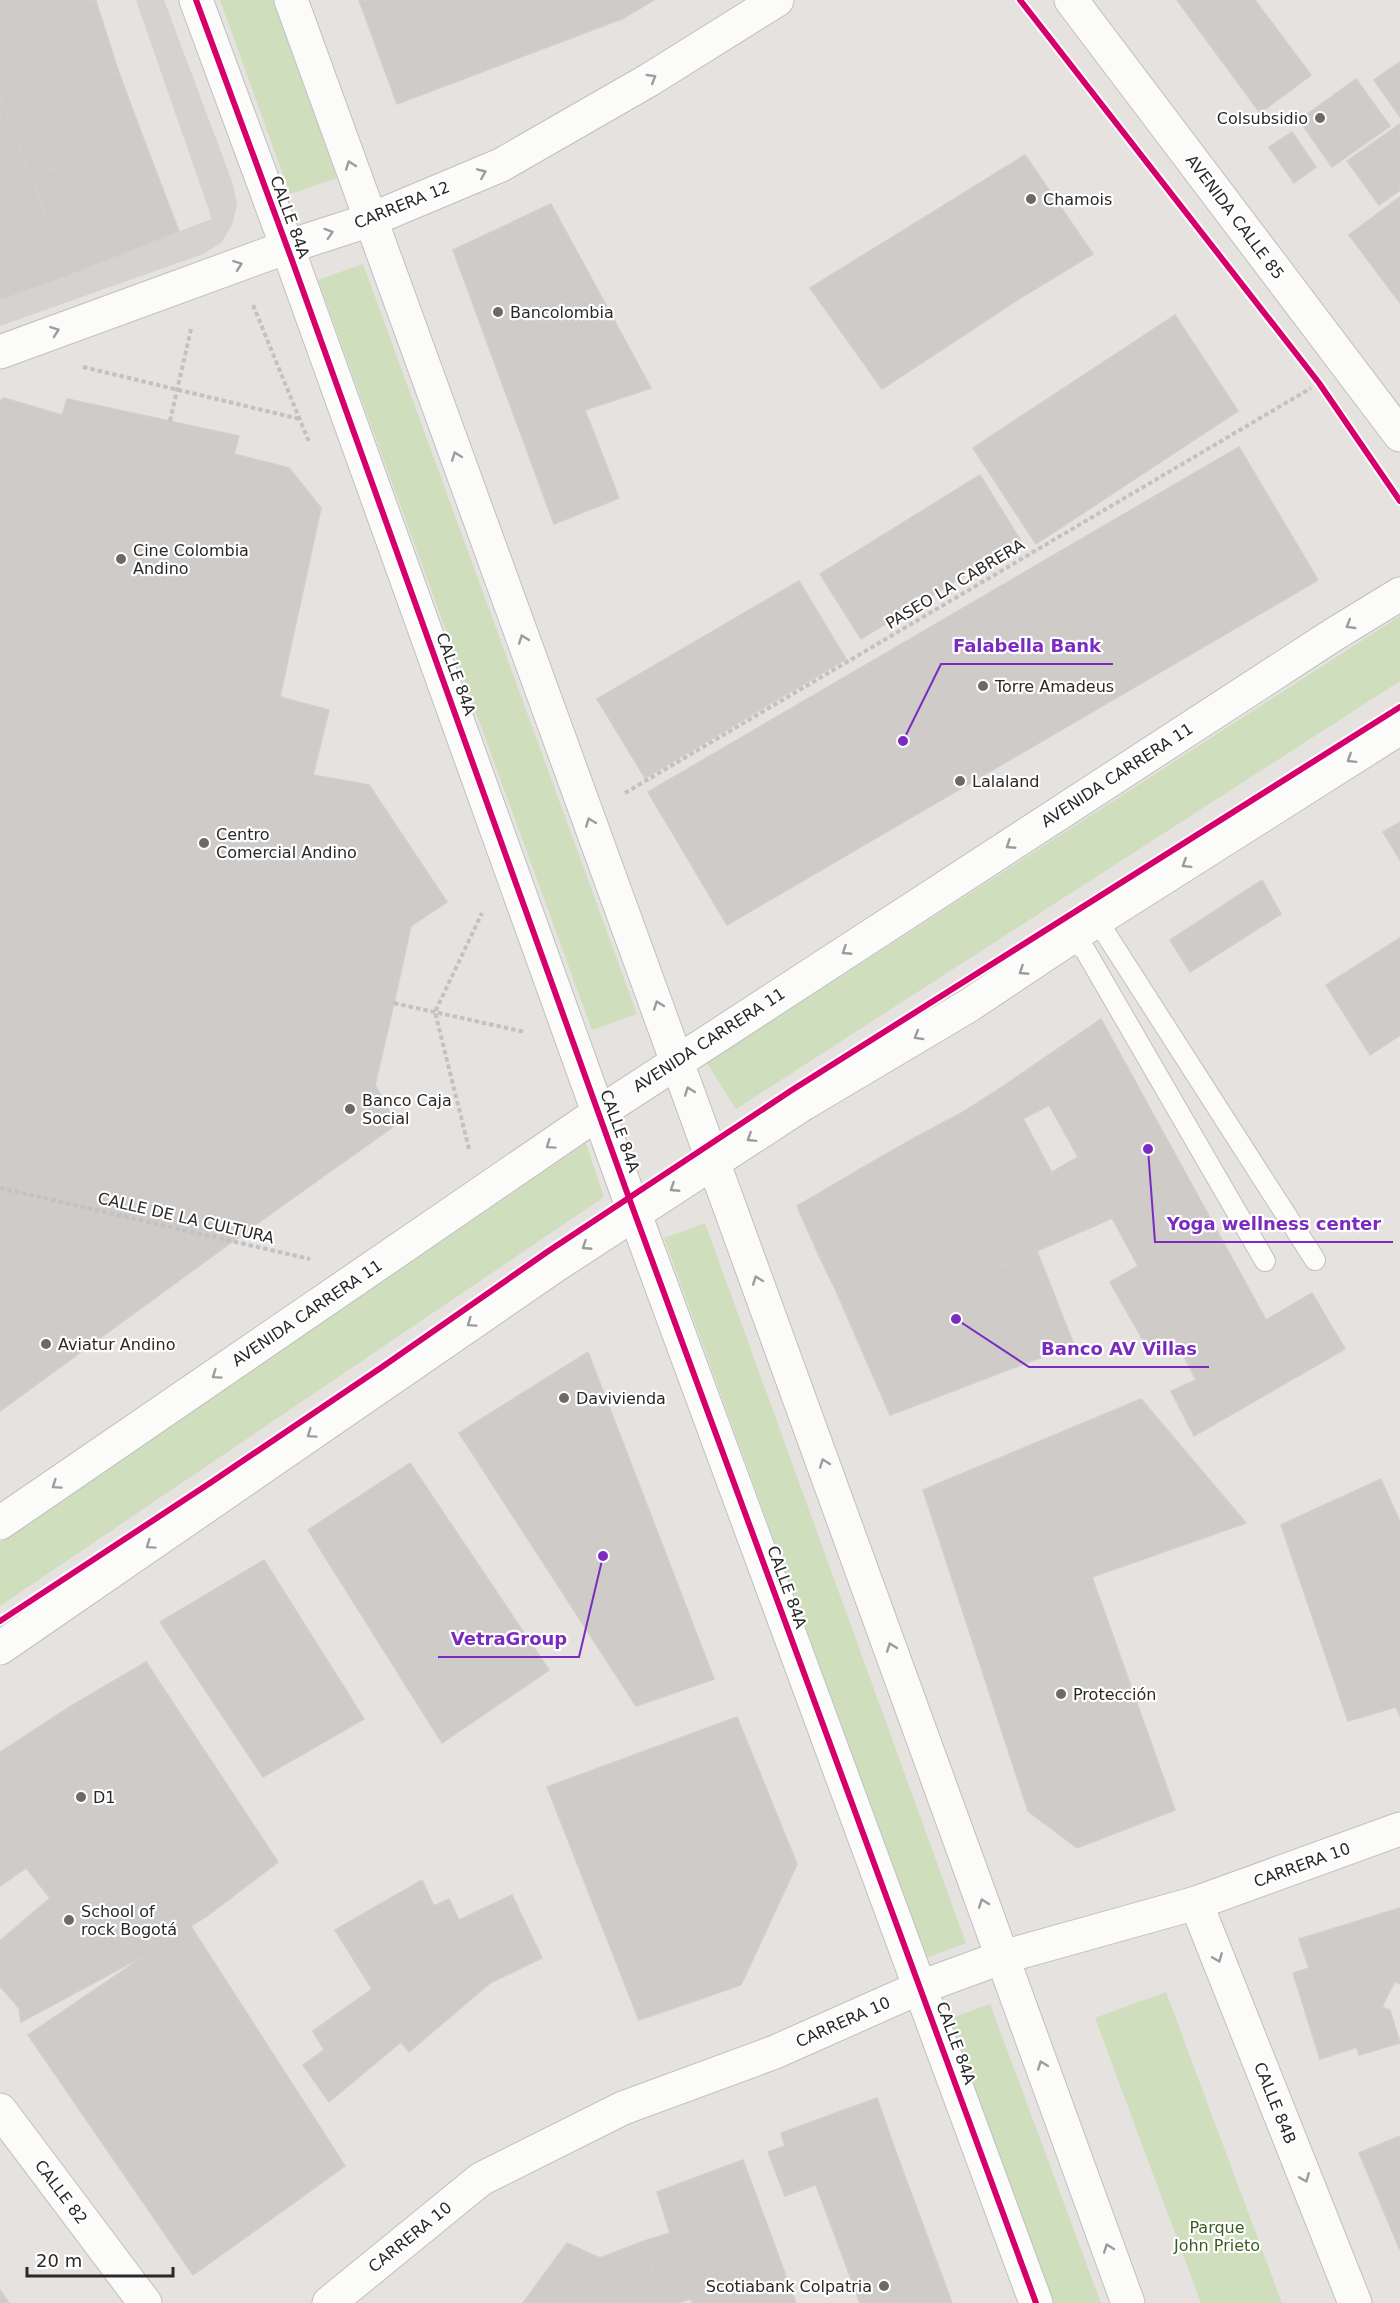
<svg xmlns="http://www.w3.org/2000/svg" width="1400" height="2303" font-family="'DejaVu Sans',sans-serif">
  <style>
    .green { fill: #cfdebc }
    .plaza { fill: #d6d2cf }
    .building { fill: #cecbc8; stroke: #d1cecb; stroke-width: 1.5 }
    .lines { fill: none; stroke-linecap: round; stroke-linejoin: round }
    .service-casing { stroke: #c1bfc0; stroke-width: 22 }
    .minor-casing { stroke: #c1bfc0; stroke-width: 35 }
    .tertiary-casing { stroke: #c1bfc0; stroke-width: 35 }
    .secondary-casing { stroke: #c1bfc0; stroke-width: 35 }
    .path { stroke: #c3c2c2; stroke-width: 4; stroke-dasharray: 4.5 3; stroke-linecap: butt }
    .service { stroke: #fbfbfa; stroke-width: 20 }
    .minor { stroke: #fbfbfa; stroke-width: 33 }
    .tertiary { stroke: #fbfbfa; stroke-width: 33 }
    .secondary { stroke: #fbfbfa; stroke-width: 33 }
    .cycleway-casing { stroke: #fff; stroke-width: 10 }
    .cycleway { stroke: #d6006c; stroke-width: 6 }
    .oneway { stroke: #9c9c9c }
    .poi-dot { fill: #6b6a69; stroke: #fff; stroke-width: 2 }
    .labels { text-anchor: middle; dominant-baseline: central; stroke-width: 4.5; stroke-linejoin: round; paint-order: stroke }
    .poi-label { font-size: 16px; fill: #292929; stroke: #fff; text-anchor: start }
    .street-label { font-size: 16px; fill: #292929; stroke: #fff }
    .park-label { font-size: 16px; fill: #375d22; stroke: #fff }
    .leader { fill: none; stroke: #7b2cbf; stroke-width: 2 }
    .callout-dot { fill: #7b2cbf; stroke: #fff; stroke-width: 2 }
    .callout-label { font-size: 18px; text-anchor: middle; font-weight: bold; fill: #7b2cbf; stroke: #fff; stroke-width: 4.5; stroke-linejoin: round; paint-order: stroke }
  </style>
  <rect width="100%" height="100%" fill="#e6e2df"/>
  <!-- green -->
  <g class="green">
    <path d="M220,0H273L337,178L290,194Z"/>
    <path d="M363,264L637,1014L592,1030L318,280Z"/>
    <path d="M1400,616V681L736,1109L707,1063Z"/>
    <path d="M586,1143L604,1197L0,1606V1542Z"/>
    <path d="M705,1223L966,1943L926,1958L664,1238Z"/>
    <path d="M1166,1992L1282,2303H1201L1095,2018Z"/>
    <path d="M990,2004L1101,2303H1054L949,2019Z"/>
  </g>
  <!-- plaza -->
  <path class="plaza" d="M136,0H164L233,184L237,205L232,225L221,243L203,254L0,326V299L212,219Z"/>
  <!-- building -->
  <g class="building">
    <path d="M0,0H96V1L0,33Z"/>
    <path d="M359,0H613L624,18L397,104Z"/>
    <path d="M613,0H654L624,18Z"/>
    <path d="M1177,0H1255L1311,75L1260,113Z"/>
    <path d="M96,1L119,73L4,107L0,96V33Z"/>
    <path d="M1400,62V117L1374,80Z"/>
    <path d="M119,73L144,140L31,176L4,107Z"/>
    <path d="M1356,79L1390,126L1332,167L1299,120Z"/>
    <path d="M0,96L68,275L1,299L0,296Z"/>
    <path d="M1400,124V190L1379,205L1347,161Z"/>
    <path d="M1292,132L1316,167L1294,183L1269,147Z"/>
    <path d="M144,140L179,231L68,275L31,176Z"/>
    <path d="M1025,155L1093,254L1022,297L954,199Z"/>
    <path d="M1400,197V303L1349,235Z"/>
    <path d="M954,199L1022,297L882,389L810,288Z"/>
    <path d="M551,204L651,388L585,410L619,498L554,524L453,250Z"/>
    <path d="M1175,315L1238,411L1036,544L973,448Z"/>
    <path d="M4,398L62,415L67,399L239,436L234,454L289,468L321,508L280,697L329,710L313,775L369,785L447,902L411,926L394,1003L375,1085L397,1124L279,1208L0,1147V401Z"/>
    <path d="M1239,447L1318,580L727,925L648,792Z"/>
    <path d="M980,475L1021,541L861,639L820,574Z"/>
    <path d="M799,581L846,659L645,778L597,699Z"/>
    <path d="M1400,822V860L1383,832Z"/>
    <path d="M1262,880L1281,914L1190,972L1170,940Z"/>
    <path d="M1400,938V1035L1370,1055L1326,985Z"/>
    <path d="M1101,1019L1266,1320L1312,1293L1345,1349L1194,1436L1171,1391L1196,1380L1174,1337L1148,1349L1110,1282L1138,1266L1112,1218L1083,1231L1052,1172L1078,1157L1049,1105L1023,1119L1005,1085Z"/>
    <path d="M1005,1085L1083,1231L1037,1251L963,1112Z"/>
    <path d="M963,1112L1037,1251L990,1271L916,1137Z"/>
    <path d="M916,1137L990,1271L940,1294L896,1212L867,1165Z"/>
    <path d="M0,1147L279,1208L185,1276L0,1231Z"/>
    <path d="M867,1165L896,1212L820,1258L797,1206Z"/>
    <path d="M896,1212L917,1250L837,1293L820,1258Z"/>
    <path d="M0,1231L185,1276L0,1411Z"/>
    <path d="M917,1250L940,1294L1037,1251L1074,1345L890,1415L837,1293Z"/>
    <path d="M588,1352L714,1679L636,1706L459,1433Z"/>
    <path d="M1141,1399L1246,1523L1092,1577L1175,1810L1077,1848L1028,1811L923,1490Z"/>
    <path d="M410,1463L549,1670L442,1743L308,1530Z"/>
    <path d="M1381,1479L1400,1522V1716L1396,1707L1348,1721L1281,1525Z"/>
    <path d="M264,1560L364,1719L263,1777L160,1622Z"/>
    <path d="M146,1662L278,1862L207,1916L71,1706Z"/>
    <path d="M71,1706L207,1916L138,1959L2,1751Z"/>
    <path d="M737,1717L797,1864L741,1985L639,2020L547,1787Z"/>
    <path d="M2,1751L63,1843L26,1868L0,1830V1752Z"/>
    <path d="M0,1830L26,1868L0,1886Z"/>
    <path d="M63,1843L138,1959L21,2022L19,2008L0,1986V1941L50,1898L26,1868Z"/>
    <path d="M422,1880L434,1906L449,1899L459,1920L512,1895L542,1958L490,1983L409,2052L401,2042L329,2102L303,2065L324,2050L313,2031L372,1989L335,1930Z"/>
    <path d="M1400,1908V1984L1395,1981L1382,2007L1390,2010L1400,2043L1359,2055L1357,2047L1320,2059L1293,1973L1309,1968L1299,1939Z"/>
    <path d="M190,1925L345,2166L193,2275L28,2035Z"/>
    <path d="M877,2098L897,2155L785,2196L768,2152L785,2146L781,2133Z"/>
    <path d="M1400,2136V2250L1359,2153Z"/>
    <path d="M897,2155L952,2303H860L816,2185Z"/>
    <path d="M743,2160L796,2303H693L690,2299L678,2303H662L644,2241L670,2233L657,2192Z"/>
    <path d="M644,2241L662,2303H523L567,2243L600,2258Z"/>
    <path d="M0,2290L9,2303H0Z"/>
  </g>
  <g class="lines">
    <defs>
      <g id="service">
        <path d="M1097,920L1315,1260"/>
        <path d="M1070,939L1085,950L1265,1261"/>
      </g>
      <g id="minor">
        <path d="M0,352L287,247L370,220L501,165L649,80L777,0"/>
        <path d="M1196,1903L1355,2303"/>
        <path d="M329,2303L481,2179L623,2108L775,2052L921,1987L1003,1957L1196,1903L1400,1829"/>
      </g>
      <g id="tertiary">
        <path d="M196,0L293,263L629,1198L1036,2303"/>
        <path d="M291,0L1128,2303"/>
        <path d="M0,2110L145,2303"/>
      </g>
      <g id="secondary">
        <path d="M1071,0L1400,435"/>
        <path d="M0,1523L582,1124L1333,635L1400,594"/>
        <path d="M0,1648L556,1265L803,1104L968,1006L1097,920L1400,728"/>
      </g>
    </defs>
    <!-- service casing -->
    <use href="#service" class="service-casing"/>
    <!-- minor casing -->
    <use href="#minor" class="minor-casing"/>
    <!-- tertiary casing -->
    <use href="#tertiary" class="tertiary-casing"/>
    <!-- secondary casing -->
    <use href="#secondary" class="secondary-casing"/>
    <!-- path -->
    <g class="path">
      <path d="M253,305L309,442"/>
      <path d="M83,367L300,419"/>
      <path d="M170,421L191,329"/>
      <path d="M625,793L1311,388"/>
      <path d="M394,1003L525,1032"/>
      <path d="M469,1149L435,1012L482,913"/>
      <path d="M0,1188L310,1259"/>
    </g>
    <!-- service -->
    <use href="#service" class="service"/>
    <!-- minor -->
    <use href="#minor" class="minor"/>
    <!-- tertiary -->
    <use href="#tertiary" class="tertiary"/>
    <!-- secondary -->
    <use href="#secondary" class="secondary"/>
    <defs>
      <g id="cycleway">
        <path d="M196,0L293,263L629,1198L1036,2303"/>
        <path d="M1020,0L1319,383L1400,501"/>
        <path d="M0,1621L210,1483L382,1367L547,1252L792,1090L1400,707"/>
      </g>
    </defs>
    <!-- cycleway casing -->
    <use href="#cycleway" class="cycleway-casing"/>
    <!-- cycleway -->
    <use href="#cycleway" class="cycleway"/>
  </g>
  <!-- one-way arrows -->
  <defs><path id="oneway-chevron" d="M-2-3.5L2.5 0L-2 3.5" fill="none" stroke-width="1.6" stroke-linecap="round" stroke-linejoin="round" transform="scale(1.5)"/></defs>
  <g class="oneway">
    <use href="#oneway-chevron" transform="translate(652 78) rotate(-31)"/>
    <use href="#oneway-chevron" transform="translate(350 165) rotate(-110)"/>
    <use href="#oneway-chevron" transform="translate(482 173) rotate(-23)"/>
    <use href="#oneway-chevron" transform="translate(329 233) rotate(-18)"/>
    <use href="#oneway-chevron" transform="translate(238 265) rotate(-20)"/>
    <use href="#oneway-chevron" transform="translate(55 331) rotate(-20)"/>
    <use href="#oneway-chevron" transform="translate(456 456) rotate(-110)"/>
    <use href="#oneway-chevron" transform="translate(1350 625) rotate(149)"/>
    <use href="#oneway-chevron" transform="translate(523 639) rotate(-110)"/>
    <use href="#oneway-chevron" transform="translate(1351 759) rotate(148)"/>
    <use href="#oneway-chevron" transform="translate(590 822) rotate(-111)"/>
    <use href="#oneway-chevron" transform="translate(1010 845) rotate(147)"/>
    <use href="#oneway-chevron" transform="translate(1186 864) rotate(148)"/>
    <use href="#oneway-chevron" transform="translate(846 951) rotate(147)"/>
    <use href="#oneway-chevron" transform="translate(1023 971) rotate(147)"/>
    <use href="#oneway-chevron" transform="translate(658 1005) rotate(-110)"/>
    <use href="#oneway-chevron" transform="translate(918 1036) rotate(150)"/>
    <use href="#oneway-chevron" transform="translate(689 1091) rotate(-110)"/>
    <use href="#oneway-chevron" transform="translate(751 1138) rotate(148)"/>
    <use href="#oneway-chevron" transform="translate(550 1145) rotate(145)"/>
    <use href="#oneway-chevron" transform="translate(674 1188) rotate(147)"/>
    <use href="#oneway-chevron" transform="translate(586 1246) rotate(147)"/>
    <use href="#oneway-chevron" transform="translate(757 1280) rotate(-110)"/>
    <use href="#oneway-chevron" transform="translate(471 1323) rotate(145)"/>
    <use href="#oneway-chevron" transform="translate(216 1375) rotate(145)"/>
    <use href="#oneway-chevron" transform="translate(311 1434) rotate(145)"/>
    <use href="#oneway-chevron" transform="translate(824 1463) rotate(-110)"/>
    <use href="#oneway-chevron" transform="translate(56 1485) rotate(145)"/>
    <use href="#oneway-chevron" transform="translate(150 1545) rotate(145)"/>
    <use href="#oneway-chevron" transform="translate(891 1647) rotate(-110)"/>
    <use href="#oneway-chevron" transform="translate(983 1903) rotate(-110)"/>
    <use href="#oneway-chevron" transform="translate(1218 1958) rotate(68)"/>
    <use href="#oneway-chevron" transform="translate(1042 2065) rotate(-110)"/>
    <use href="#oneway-chevron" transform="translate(1305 2178) rotate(68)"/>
    <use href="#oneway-chevron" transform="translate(1108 2248) rotate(-110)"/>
  </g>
  <!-- markers -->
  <g class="poi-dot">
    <circle cx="1320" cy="118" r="6"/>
    <circle cx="1031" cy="199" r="6"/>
    <circle cx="498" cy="312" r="6"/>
    <circle cx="121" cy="559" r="6"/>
    <circle cx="983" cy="686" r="6"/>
    <circle cx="960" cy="781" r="6"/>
    <circle cx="204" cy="843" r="6"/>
    <circle cx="350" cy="1109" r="6"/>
    <circle cx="46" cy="1344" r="6"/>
    <circle cx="564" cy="1398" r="6"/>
    <circle cx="1061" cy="1694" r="6"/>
    <circle cx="81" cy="1797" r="6"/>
    <circle cx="69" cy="1920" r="6"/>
    <circle cx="884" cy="2286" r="6"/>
  </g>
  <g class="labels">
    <!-- poi labels -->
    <g class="poi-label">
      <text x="1308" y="118" text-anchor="end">Colsubsidio</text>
      <text x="1043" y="199">Chamois</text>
      <text x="510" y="312">Bancolombia</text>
      <text x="133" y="550">Cine Colombia<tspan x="133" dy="18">Andino</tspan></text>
      <text x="995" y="686">Torre Amadeus</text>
      <text x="972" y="781">Lalaland</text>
      <text x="216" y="834">Centro<tspan x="216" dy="18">Comercial Andino</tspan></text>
      <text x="362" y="1100">Banco Caja<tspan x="362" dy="18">Social</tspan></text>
      <text x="58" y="1344">Aviatur Andino</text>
      <text x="576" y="1398">Davivienda</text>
      <text x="1073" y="1694">Protección</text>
      <text x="93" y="1797">D1</text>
      <text x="81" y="1911">School of<tspan x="81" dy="18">rock Bogotá</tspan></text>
      <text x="872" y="2286" text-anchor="end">Scotiabank Colpatria</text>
    </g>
    <!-- street labels -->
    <g class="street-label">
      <text transform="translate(402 205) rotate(-22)">CARRERA 12</text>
      <text transform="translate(290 217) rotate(70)">CALLE 84A</text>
      <text transform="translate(1235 217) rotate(53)">AVENIDA CALLE 85</text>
      <text transform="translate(955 584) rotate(-31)">PASEO LA CABRERA</text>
      <text transform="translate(456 674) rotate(70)">CALLE 84A</text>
      <text transform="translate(1117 775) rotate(-33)">AVENIDA CARRERA 11</text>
      <text transform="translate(709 1040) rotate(-33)">AVENIDA CARRERA 11</text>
      <text transform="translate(620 1131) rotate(70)">CALLE 84A</text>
      <text transform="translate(186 1218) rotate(13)">CALLE DE LA CULTURA</text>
      <text transform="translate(307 1313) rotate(-34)">AVENIDA CARRERA 11</text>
      <text transform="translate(787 1587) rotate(70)">CALLE 84A</text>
      <text transform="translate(1302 1865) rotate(-20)">CARRERA 10</text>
      <text transform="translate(843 2022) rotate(-24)">CARRERA 10</text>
      <text transform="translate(956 2043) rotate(70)">CALLE 84A</text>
      <text transform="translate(1275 2103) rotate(68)">CALLE 84B</text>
      <text transform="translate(61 2192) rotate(53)">CALLE 82</text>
      <text transform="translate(410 2237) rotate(-39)">CARRERA 10</text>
    </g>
    <!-- park labels -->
    <g class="park-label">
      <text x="1217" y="2227">Parque<tspan x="1217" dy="18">John Prieto</tspan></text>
    </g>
  </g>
  <!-- callouts -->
  <path class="leader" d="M903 741L941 664H1113M1148 1149L1155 1242H1393M956 1319L1029 1367H1209M603 1556L579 1657H438"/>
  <g class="callout-dot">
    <circle cx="903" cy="741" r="6"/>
    <circle cx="1148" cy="1149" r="6"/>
    <circle cx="956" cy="1319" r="6"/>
    <circle cx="603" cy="1556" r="6"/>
  </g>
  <g class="callout-label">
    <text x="1027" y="652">Falabella Bank</text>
    <text x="1274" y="1230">Yoga wellness center</text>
    <text x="1119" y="1355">Banco AV Villas</text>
    <text x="509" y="1645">VetraGroup</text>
  </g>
  <!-- scale -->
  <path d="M27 2267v9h146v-9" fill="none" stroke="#292929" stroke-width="3"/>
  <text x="36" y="2267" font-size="18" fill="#292929" stroke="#ffffff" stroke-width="4.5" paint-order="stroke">20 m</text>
</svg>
